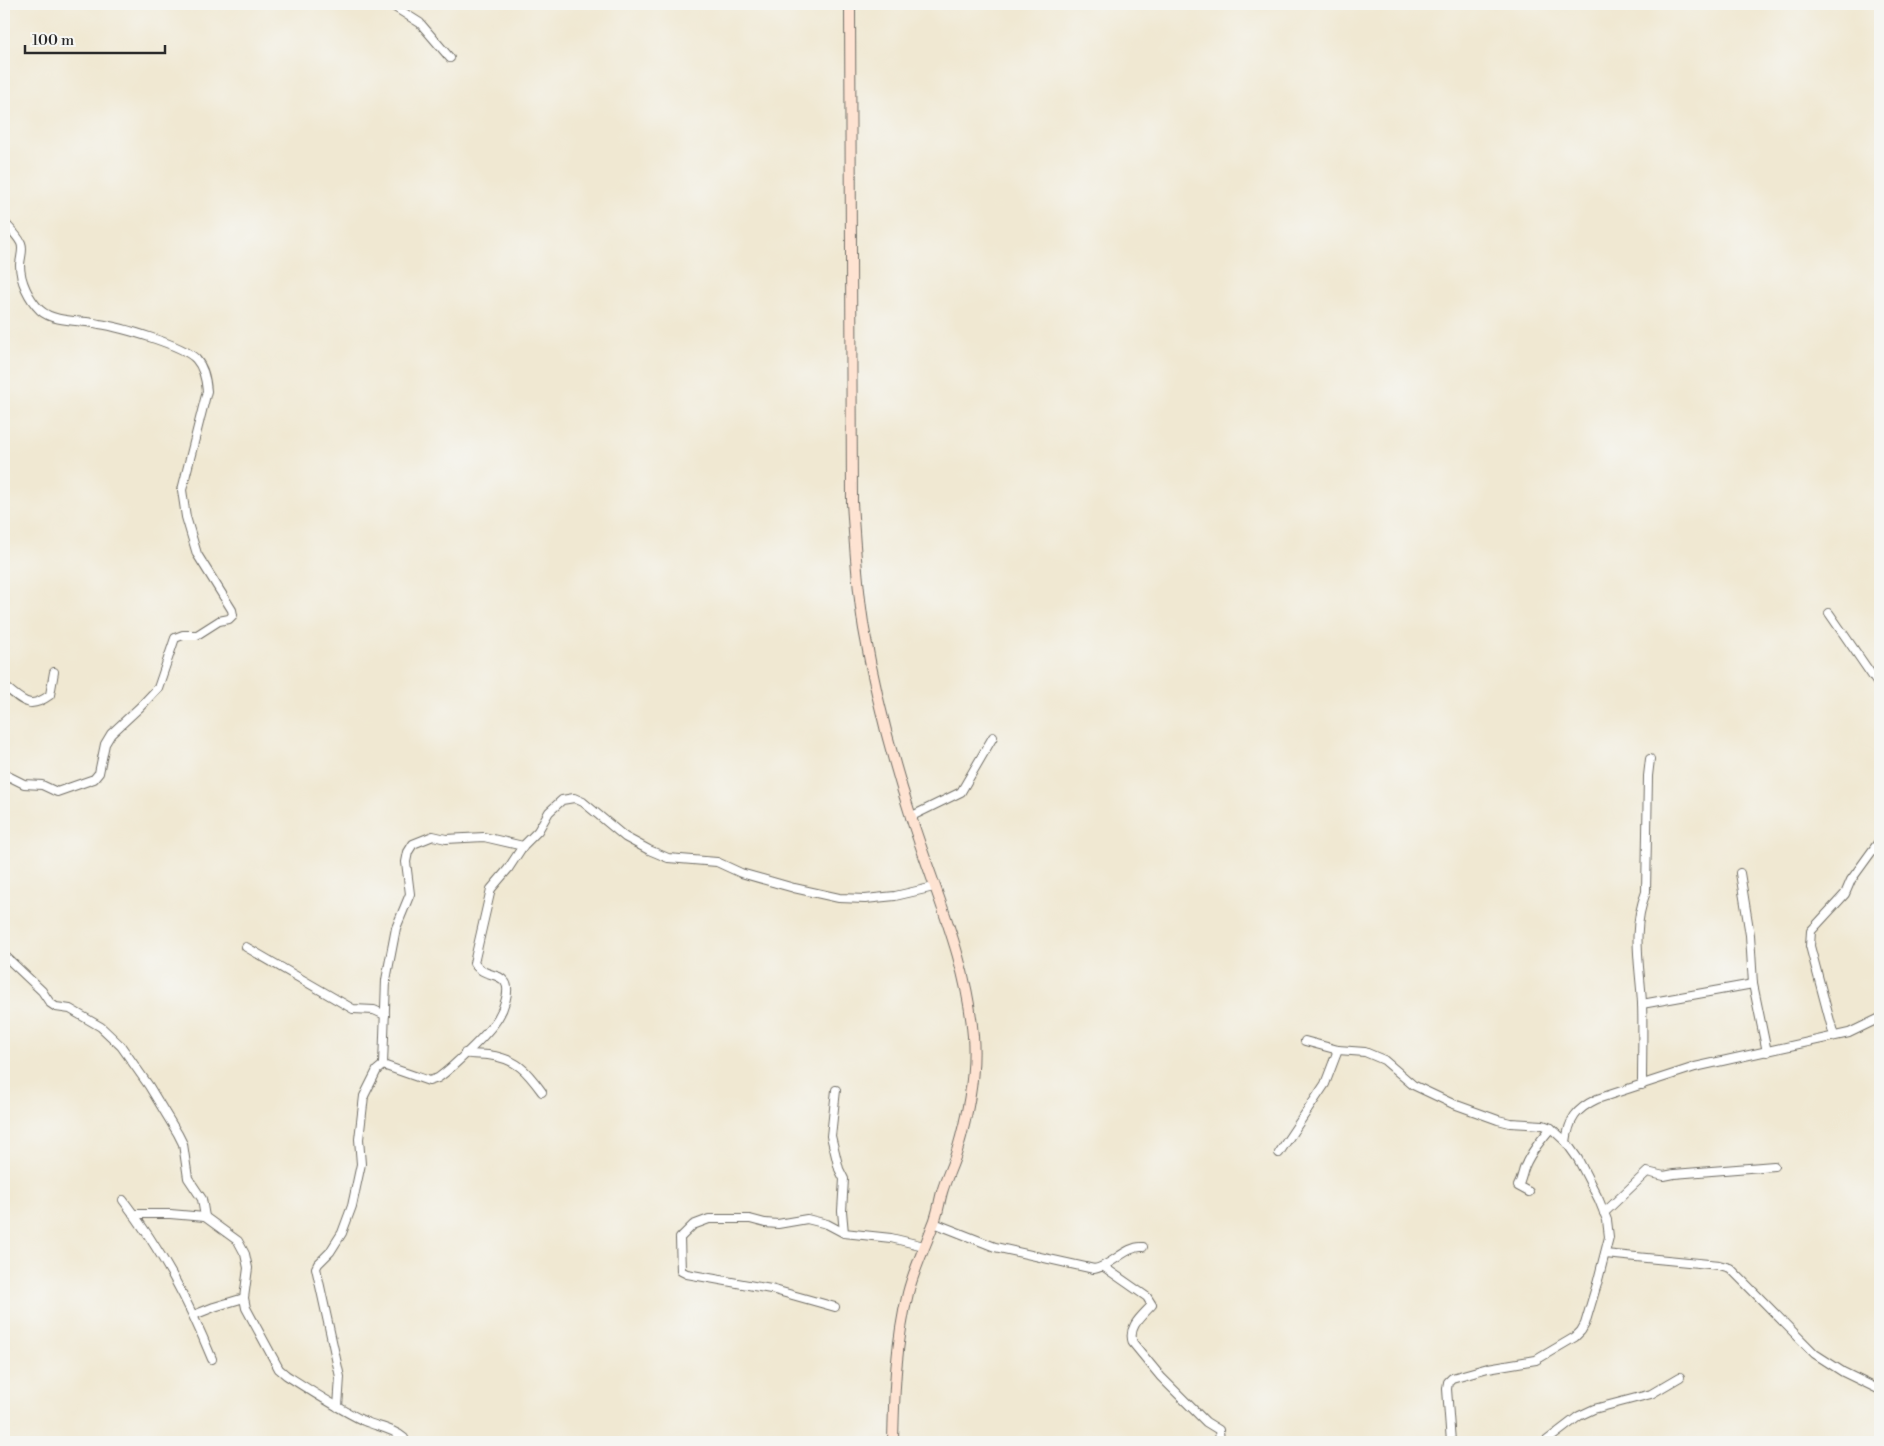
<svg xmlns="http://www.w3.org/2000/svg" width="1884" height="1446" font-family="'Libre Bodoni',serif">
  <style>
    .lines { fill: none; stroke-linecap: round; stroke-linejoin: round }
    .minor-casing { stroke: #706d65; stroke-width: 10 }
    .secondary-casing { stroke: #706d65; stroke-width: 12 }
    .minor { stroke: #fff; stroke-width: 8 }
    .secondary { stroke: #fee3d2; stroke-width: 10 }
  </style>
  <rect width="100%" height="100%" fill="#f6f6f2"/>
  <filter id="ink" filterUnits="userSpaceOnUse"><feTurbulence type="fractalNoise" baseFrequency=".02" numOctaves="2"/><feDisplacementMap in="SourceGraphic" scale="10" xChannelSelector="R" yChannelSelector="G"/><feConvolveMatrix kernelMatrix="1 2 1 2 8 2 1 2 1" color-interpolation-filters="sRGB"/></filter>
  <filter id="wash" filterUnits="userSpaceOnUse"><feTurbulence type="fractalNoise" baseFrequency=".0096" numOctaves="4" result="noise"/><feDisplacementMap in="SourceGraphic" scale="20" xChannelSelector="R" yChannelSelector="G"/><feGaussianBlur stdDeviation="1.12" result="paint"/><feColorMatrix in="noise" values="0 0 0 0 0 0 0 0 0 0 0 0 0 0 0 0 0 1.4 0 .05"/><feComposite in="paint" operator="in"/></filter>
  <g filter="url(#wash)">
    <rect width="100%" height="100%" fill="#f0e8d2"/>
  </g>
  <g filter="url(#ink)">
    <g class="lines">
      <defs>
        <g id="minor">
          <path d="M386,4H390L420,23L450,58"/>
          <path d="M4,222C9,228 17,235 21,243C24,250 20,258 20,265C20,281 29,299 40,310C54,323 82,320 99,324C120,327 183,345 196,359C204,368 206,379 207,391L182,490L186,517L197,554L232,610L233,615L229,619L219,621L197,635H183L175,638L158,688L140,707L111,734L105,744L99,773L94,779L57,792L42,785L24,784L4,774"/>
          <path d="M1829,613L1880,687"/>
          <path d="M4,686C23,700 28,711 50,695L54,672"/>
          <path d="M910,817L961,792L993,737"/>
          <path d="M1740,873L1750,935L1753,984L1767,1052"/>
          <path d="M246,947L353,1009L374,1010L385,1015"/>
          <path d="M4,955L42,991L50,1003L56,1007L70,1009L101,1027L121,1046L149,1086L178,1134L183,1144L188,1178L202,1199L205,1217"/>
          <path d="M1642,1004L1753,984"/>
          <path d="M1834,1036L1810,946L1811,931L1845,894L1851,880L1880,840"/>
          <path d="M1305,1041L1338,1050L1365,1052L1384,1060L1413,1085L1451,1103L1498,1120L1510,1123L1543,1125L1551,1128L1566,1142L1578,1159L1599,1200L1607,1220L1609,1237L1597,1284L1585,1324L1581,1331L1575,1337L1536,1360L1488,1368L1452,1378L1448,1382L1447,1389L1451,1442"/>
          <path d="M465,1053C473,1055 480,1054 488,1055C517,1059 526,1070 542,1092"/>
          <path d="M383,1065L429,1081L438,1078C452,1068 489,1033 498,1018C503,1010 511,990 505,982C498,972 483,977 474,963L491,889L508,869L523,846L538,831L549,812L562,800L574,798L583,802L625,837L649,850L668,858L717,862L741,873L794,888L839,898L865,899L895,896L934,887"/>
          <path d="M383,1065L386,980L396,928L410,894L406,862L408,852L413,844L433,836L446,839L484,837L523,846"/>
          <path d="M1642,1085C1642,1058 1643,1030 1642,1003C1640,964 1631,931 1646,892L1648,776L1650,759"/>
          <path d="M836,1090L831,1136L839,1169L844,1179L842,1211L844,1233"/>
          <path d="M1566,1142C1569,1119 1576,1109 1597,1099L1695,1067L1849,1033L1880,1018"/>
          <path d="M1279,1153L1325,1084L1338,1050"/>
          <path d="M1529,1192L1518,1186C1522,1179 1522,1173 1525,1166C1531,1152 1541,1140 1551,1128"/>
          <path d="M123,1200C162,1251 188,1300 212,1359"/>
          <path d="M1604,1213L1647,1172L1664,1176L1674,1174L1774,1166"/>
          <path d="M133,1214H170L205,1217L238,1241L245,1254L248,1268L244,1298L246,1308L279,1369L286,1375C311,1391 337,1408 364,1421C378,1427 392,1428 404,1438V1442"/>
          <path d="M934,1223L995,1247L1094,1269C1110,1267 1127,1245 1143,1247"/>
          <path d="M1605,1254L1719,1265L1730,1268L1815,1354L1843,1372L1880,1390"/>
          <path d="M1104,1267L1147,1297L1152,1305C1142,1316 1127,1327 1133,1343L1161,1377L1206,1422L1219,1430L1220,1442"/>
          <path d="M835,1307L771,1289L687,1274L681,1271L680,1238L693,1225L709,1219H750L765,1223L778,1224L807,1219L827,1224L844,1233L891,1238L924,1246"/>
          <path d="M194,1315L214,1307L244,1298"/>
          <path d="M338,1407L340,1377L316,1268L318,1264L330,1252L342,1233L352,1206L361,1164L359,1139L364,1096L377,1070L383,1065"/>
          <path d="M1545,1442L1579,1416L1594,1409L1651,1394L1680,1377"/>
        </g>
        <path id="secondary" d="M850,4L852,503C855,545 857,587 864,629C875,693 891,755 911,817C934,890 967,959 973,1036C976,1074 968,1114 957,1151C953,1165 946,1178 942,1192C939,1203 938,1214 933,1225C925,1247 914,1269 908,1293C896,1342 894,1392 893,1442"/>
      </defs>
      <!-- minor casing -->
      <use href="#minor" class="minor-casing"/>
      <!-- secondary casing -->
      <use href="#secondary" class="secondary-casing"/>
      <!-- minor -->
      <use href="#minor" class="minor"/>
      <!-- secondary -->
      <use href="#secondary" class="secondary"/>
    </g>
  </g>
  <!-- margin -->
  <rect width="1884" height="1446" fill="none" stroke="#f6f6f2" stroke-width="20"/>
  <!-- scale -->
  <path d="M25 45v8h140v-8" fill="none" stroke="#2b2b2b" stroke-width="2.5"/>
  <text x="32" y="45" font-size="15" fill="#2b2b2b" stroke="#f6f6f2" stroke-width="4" paint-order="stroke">100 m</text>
</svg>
